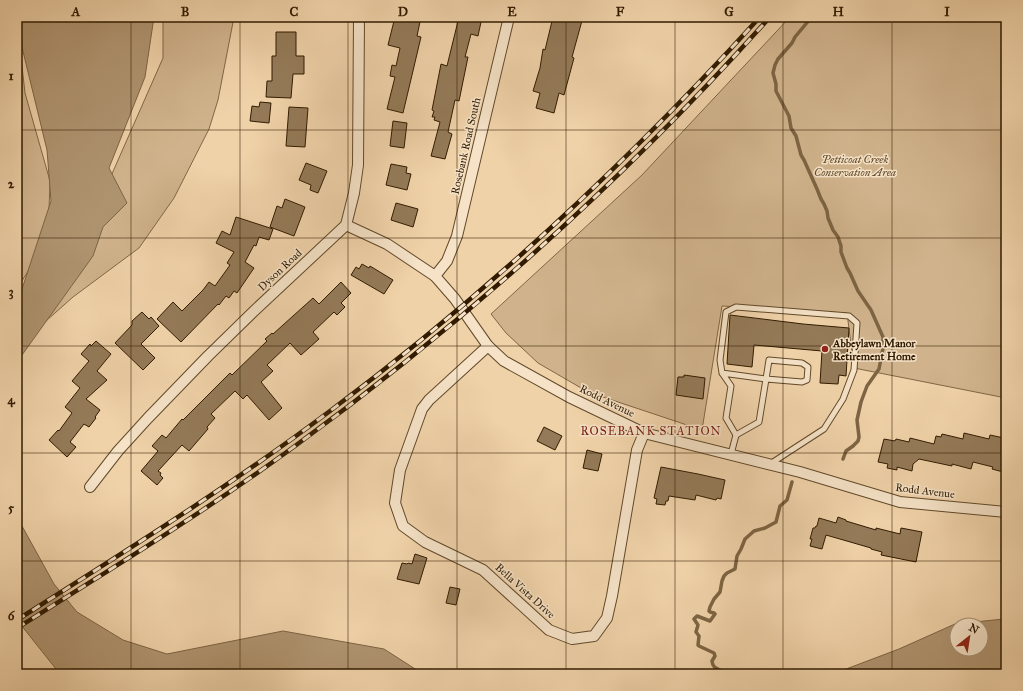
<svg xmlns="http://www.w3.org/2000/svg" width="1023" height="691" font-family="'IM FELL Great Primer',serif">
  <style>
    .green { fill: #d0b38c; stroke: #806746 }
    .water { fill: #af9470; stroke: #7d6443; fill-rule: evenodd }
    .lines { fill: none; stroke-linecap: round; stroke-linejoin: round }
    .stream { stroke: #7d6443; stroke-width: 3.5 }
    .building { fill: #947a58; stroke: #311b00 }
    .lane-casing { stroke: #61492a; stroke-width: 7 }
    .street-casing { stroke: #61492a; stroke-width: 12 }
    .lane { stroke: #f5e2c7; stroke-width: 5 }
    .street { stroke: #f5e2c7; stroke-width: 10 }
    .rail-casing { stroke: #311b00; stroke-width: 4.5 }
    .rail { stroke: #f5e2c7; stroke-width: 3; stroke-dasharray: 9; stroke-linecap: butt }
    .grid { fill: none; stroke: #311b00; stroke-width: 1; stroke-opacity: 0.55 }
    .poi-dot { fill: #8f2418; stroke: #f5e2c7; stroke-width: 1.5 }
    .labels { text-anchor: middle; dominant-baseline: central; stroke-width: 3; stroke-linejoin: round; paint-order: stroke }
    .street-label { font-size: 11px; fill: #311b00; stroke: #f5e2c7 }
    .park-label { font-size: 11px; font-style: italic; fill: #61492a; stroke: #f5e2c7 }
    .poi-label { font-size: 11px; font-weight: bold; fill: #311b00; stroke: #f5e2c7; text-anchor: start }
    .neighbourhood-label { font-size: 12px; letter-spacing: 1px; fill: #7a1f14; stroke: #f5e2c7 }
    .neatline { fill: none; stroke: #311b00; stroke-width: 1.5 }
    .grid-label { font-size: 13px; text-anchor: middle; font-weight: bold; fill: #311b00 }
  </style>
  <rect width="100%" height="100%" fill="#f0d2a9"/>
  <filter id="stains"><feTurbulence type="fractalNoise" baseFrequency=".005" numOctaves="4"/><feColorMatrix values="0 0 0 0 .2 0 0 0 0 .09 0 0 0 0 .02 0 0 0 .5 -.17"/></filter>
  <radialGradient id="worn" r=".72"><stop offset=".6" stop-color="#630" stop-opacity="0"/><stop offset="1" stop-color="#630" stop-opacity=".3"/></radialGradient>
  <!-- green -->
  <g class="green">
    <path d="M17,17H23L19,40L25,93L50,181L48,239L17,289Z"/>
    <path d="M163,17H234L218,100L209,129L174,198L139,248L73,297L20,344L100,201L163,58Z"/>
    <path d="M790,17H1006V398L854,368L847,313L722,306L702,430L588,392L538,363L506,333L491,314L642,175Z"/>
  </g>
  <!-- water -->
  <g class="water">
    <path d="M20,17H154L145,77L109,168L127,203L103,227L93,256L17,362V300L20,295L51,201L47,150L20,39Z"/>
    <path d="M17,517L54,584L77,612L123,640L167,654L283,631L384,649L423,674H60L17,620Z"/>
    <path d="M1004,619L1006,620V674H833L899,649L955,624ZM957,625H981V649H957Z"/>
  </g>
  <g class="lines">
    <!-- stream -->
    <g class="stream">
      <path d="M813,17L810,19L795,37L792,43L778,59L775,65L773,73L776,84V91L789,116L791,128L796,136L801,155L804,160L817,189L821,199L824,204L827,211L828,218L833,230L838,237L841,246V252L847,268L850,273L858,291L871,310L883,337V348L879,369L867,386L861,402L857,420L859,437L858,441L853,446L846,451L843,459"/>
      <path d="M726,674C721,668 713,671 712,661L715,656L714,653L699,646L698,645L699,636L696,632L698,625L694,619L697,616L710,621L715,614L714,613L710,612L709,611L710,607L714,599L720,592L722,581L724,576L727,573L735,569L737,556L741,549L745,539L754,531L765,528L776,522L780,506L787,500L792,482"/>
    </g>
  </g>
  <!-- building -->
  <g class="building">
    <path d="M395,17H421L417,36L421,37L403,113L387,109L395,77L390,76L392,65L396,66L400,48L388,45Z"/>
    <path d="M459,17H463L481,22L478,36L471,34L465,57H468L459,101L455,100L448,132L452,134L445,159L431,156L440,122L434,120L435,117H432L434,111L432,110L441,64L447,66Z"/>
    <path d="M553,17H583L572,57L574,58L564,95L559,93L554,113L536,108L540,93L533,91L540,68L543,49L545,50Z"/>
    <path d="M276,32H296V56H304V74H293L291,98L266,97L267,81H272V56H276Z"/>
    <path d="M260,102L271,103L269,123L250,121L252,106L259,107Z"/>
    <path d="M289,107L308,108L305,147L286,146Z"/>
    <path d="M393,121L407,123L404,148L390,146Z"/>
    <path d="M306,163L327,171L318,193L310,190L311,185L299,180Z"/>
    <path d="M391,164L407,167L406,173L411,174L407,190L386,185Z"/>
    <path d="M285,199L305,207L294,236L270,227L277,206L282,208Z"/>
    <path d="M396,203L418,209L413,227L391,220Z"/>
    <path d="M236,217L273,229L269,240L259,237L256,246L254,245L245,262L254,268L237,293L234,291L229,298L226,296L219,305L218,304L181,342L157,319L173,302L182,311L203,290L209,282L215,286L230,265L227,263L234,252L216,243L222,231L230,235Z"/>
    <path d="M362,264L369,268L370,266L393,280L384,294L351,275L356,267L359,269Z"/>
    <path d="M341,282L351,293L341,303L345,307L337,315L334,312L313,332L319,339L301,355L290,343L267,365L273,371L261,382L282,408L269,420L247,395L243,399L235,391L211,414L215,418L207,427L208,429L189,451L182,445L158,471L161,473L160,475L163,478L157,485L141,471L158,451L152,446L162,435L166,438L182,419L183,420L230,373L232,375L267,341L265,339L272,333L273,334L313,298L319,304Z"/>
    <path d="M142,312L149,319L151,317L159,326L141,344L155,358L143,370L115,343L132,325V321Z"/>
    <path d="M730,315L803,324L849,328L846,376L839,375L838,384L820,383L822,351L754,345L752,367L727,364Z"/>
    <path d="M96,341L111,354L97,371L107,380L86,399L100,410L95,417L96,418L89,427L84,424L70,442L76,447L67,457L49,440L58,430L59,431L72,413L65,407L80,388L72,381L89,361L81,354L90,344L91,346Z"/>
    <path d="M684,375L705,378L703,399L676,395L678,377H684Z"/>
    <path d="M544,427L562,436L555,450L537,441Z"/>
    <path d="M964,433L989,439L990,435L1004,438L1002,446L1006,447V461L1003,472L992,469L993,467L973,462L971,469L952,464V466L919,459L913,464L912,471L897,467V470L887,468L888,464L878,462L884,439L895,441L896,439L909,442L910,438L934,444L936,436L941,437L942,434L963,439Z"/>
    <path d="M587,450L602,454L598,471L583,468Z"/>
    <path d="M661,467L698,474L725,480L721,499L717,498L716,500L696,495L695,500L669,496L668,501H666L665,505L656,504L657,499L654,498Z"/>
    <path d="M838,517L846,520V521L876,530V528L900,534L901,528L922,532L916,562L881,555L882,552L871,549V548L826,535L822,549L810,546L812,539H810L813,528H815L816,526H817L819,518L836,523Z"/>
    <path d="M415,554L427,558L419,584L397,579L402,563L407,564L408,563L412,564Z"/>
    <path d="M450,587L460,589L456,605L446,603Z"/>
  </g>
  <g class="lines">
    <defs>
      <g id="lane">
        <path d="M722,373L766,379L769,360L802,363L808,367L807,380L802,382L766,379L759,422L736,435L726,418L731,386L722,373L720,360L726,312L736,307L849,316L857,323L854,370L843,399L824,429L770,464"/>
        <path d="M731,454L736,435"/>
      </g>
      <g id="street">
        <path d="M346,225L387,244L435,276L455,299L488,346L504,361L569,397L644,433L800,472L900,502L1006,512"/>
        <path d="M435,276L447,261L457,236L509,17"/>
        <path d="M488,346L429,400L422,409L400,470L395,503L403,526L425,542L483,570L549,630L572,639L594,636L607,618L612,596L637,450L644,433"/>
        <path d="M90,487L118,451L148,418L208,356L253,312L346,225L354,193L358,165L359,17"/>
      </g>
    </defs>
    <!-- lane casing -->
    <use href="#lane" class="lane-casing"/>
    <!-- street casing -->
    <use href="#street" class="street-casing"/>
    <!-- lane -->
    <use href="#lane" class="lane"/>
    <!-- street -->
    <use href="#street" class="street"/>
    <defs>
      <g id="rail">
        <path d="M17,620C123,553 230,486 330,411C486,295 629,161 760,17"/>
        <path d="M17,628C111,569 206,511 295,446C468,320 627,177 770,17"/>
      </g>
    </defs>
    <!-- rail casing -->
    <use href="#rail" class="rail-casing"/>
    <!-- rail -->
    <use href="#rail" class="rail"/>
  </g>
  <!-- grid -->
  <path class="grid" d="M131,17V674M240,17V674M348,17V674M457,17V674M566,17V674M675,17V674M783,17V674M892,17V674M17,130H1006M17,238H1006M17,346H1006M17,453H1006M17,561H1006"/>
  <!-- markers -->
  <circle class="poi-dot" cx="825" cy="349" r="4"/>
  <g class="labels">
    <!-- street labels -->
    <g class="street-label">
      <text transform="translate(466 146) rotate(-77)">Rosebank Road South</text>
      <text transform="translate(280 270) rotate(-43)">Dyson Road</text>
      <text transform="translate(607 401) rotate(26)">Rodd Avenue</text>
      <text transform="translate(925 491) rotate(7)">Rodd Avenue</text>
      <text transform="translate(525 591) rotate(42)">Bella Vista Drive</text>
    </g>
    <!-- park labels -->
    <g class="park-label">
      <text x="855" y="159">Petticoat Creek<tspan x="855" dy="13">Conservation Area</tspan></text>
    </g>
    <!-- poi labels -->
    <g class="poi-label">
      <text x="833" y="343">Abbeylawn Manor<tspan x="833" dy="13">Retirement Home</tspan></text>
    </g>
    <!-- neighbourhood labels -->
    <g class="neighbourhood-label">
      <text x="651" y="431">ROSEBANK STATION</text>
    </g>
  </g>
  <!-- margin -->
  <rect width="1023" height="691" fill="none" stroke="#f0d2a9" stroke-width="44"/>
  <!-- north arrow -->
  <g transform="translate(969 637) rotate(30)"><circle r="19" fill="#f5e2c7" stroke="#a79277"/>
  <path d="M0-3L7 15L0 10L-7 15Z" fill="#8f2418"/>
  <text y="-6" font-size="11" font-weight="bold" text-anchor="middle" fill="#311b00">N</text>
  </g>
  <rect x="22" y="22" width="979" height="647" class="neatline"/>
  <g class="grid-label">
    <text x="76" y="16">A</text>
    <text x="185" y="16">B</text>
    <text x="294" y="16">C</text>
    <text x="403" y="16">D</text>
    <text x="512" y="16">E</text>
    <text x="620" y="16">F</text>
    <text x="729" y="16">G</text>
    <text x="838" y="16">H</text>
    <text x="947" y="16">I</text>
    <text x="11" y="80">1</text>
    <text x="11" y="188">2</text>
    <text x="11" y="296">3</text>
    <text x="11" y="404">4</text>
    <text x="11" y="512">5</text>
    <text x="11" y="620">6</text>
  </g>
  <rect width="100%" height="100%" filter="url(#stains)"/>
  <rect width="100%" height="100%" fill="url(#worn)"/>
</svg>
